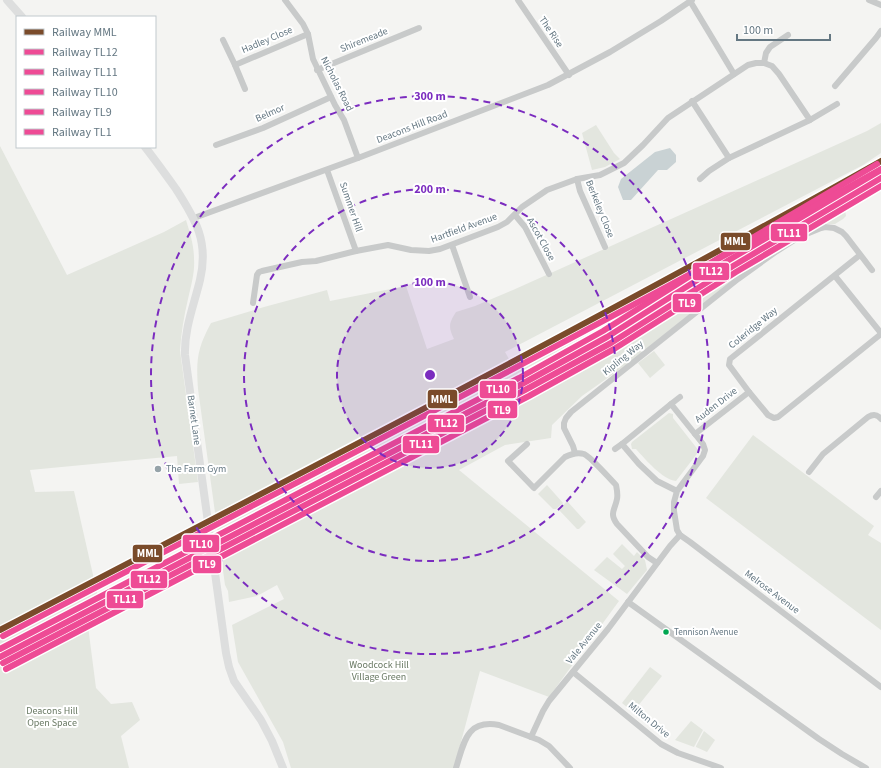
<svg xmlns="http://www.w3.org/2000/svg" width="881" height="768" font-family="'Source Sans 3',sans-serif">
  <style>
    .green { fill: #e3e6df }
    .water { fill: #c9d2d4 }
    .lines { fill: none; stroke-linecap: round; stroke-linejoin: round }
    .minor { stroke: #c8caca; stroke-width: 6 }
    .major { stroke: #dddede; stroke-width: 8 }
    .rail-1-casing { stroke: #fff; stroke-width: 9 }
    .rail-2-casing { stroke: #fff; stroke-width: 9 }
    .rail-3-casing { stroke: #fff; stroke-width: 9 }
    .rail-4-casing { stroke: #fff; stroke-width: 9 }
    .rail-5-casing { stroke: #fff; stroke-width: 9 }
    .rail-6-casing { stroke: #fff; stroke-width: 9 }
    .rail-1 { stroke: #7a4b2a; stroke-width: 6 }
    .rail-2 { stroke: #ee4b95; stroke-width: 6 }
    .rail-3 { stroke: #ee4b95; stroke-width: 6 }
    .rail-4 { stroke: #ee4b95; stroke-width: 6 }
    .rail-5 { stroke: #ee4b95; stroke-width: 6 }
    .rail-6 { stroke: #ee4b95; stroke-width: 6 }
    .ring { fill: none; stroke: #7b2cbf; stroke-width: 2; stroke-dasharray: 7 5 }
    .poi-dot { fill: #96a3a9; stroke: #fff; stroke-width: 1.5 }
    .bus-dot { fill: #00a651; stroke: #fff; stroke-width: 1.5 }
    .labels { text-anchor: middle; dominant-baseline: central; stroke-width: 4; stroke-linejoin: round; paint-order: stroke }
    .bus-label { font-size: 9px; fill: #647782; stroke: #fff; text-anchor: start }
    .street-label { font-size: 10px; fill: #647782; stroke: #fff }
    .poi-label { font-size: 10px; fill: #647782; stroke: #fff; text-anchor: start }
    .park-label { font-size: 10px; fill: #697963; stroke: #fff }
    .centre { fill: #7b2cbf; stroke: #fff; stroke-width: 2 }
    .ring-label { font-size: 12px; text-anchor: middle; font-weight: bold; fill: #7b2cbf; stroke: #fff; stroke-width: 4; stroke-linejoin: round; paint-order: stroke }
    .line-badge { stroke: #fff; stroke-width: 1.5 }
    .badge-label { font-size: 11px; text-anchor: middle; font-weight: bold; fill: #fff }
  </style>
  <rect width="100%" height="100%" fill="#f4f4f2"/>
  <!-- green -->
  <g class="green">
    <path d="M881,123V153L863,165L505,352L513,366L704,263L707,268L519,379L527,394L614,344L794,233L844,204L846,216L843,219L835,224H823L800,234L757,260L633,360L582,396L552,425L551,438L505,445L459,470L619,601L549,697L480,671L454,768H291L283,742L238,662L232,625L284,599L277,585L257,596L229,602L228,591L225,585L198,389C196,360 197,349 211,323L264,307L327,290L330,301L406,286L427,349L454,339C448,327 449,323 456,312L475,306L513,290L867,131Z"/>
    <path d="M596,125L614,153L620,159L605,167L592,170L582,133Z"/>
    <path d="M0,146L67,275L164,232L186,220C190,233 194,245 194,259C195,272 191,286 188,299C184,316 181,333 180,351L198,482L179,484L177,456L30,470L35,492L74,491L103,619L88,626L96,688L111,704L132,702L140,720L121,736L129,768H0Z"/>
    <path d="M654,351L665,365L650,378L638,363Z"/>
    <path d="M669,413L673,414V418L699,451L676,481C663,480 645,459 636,449H632L631,444L632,442Z"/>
    <path d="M753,435L874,526L868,535L881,543V630L706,498Z"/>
    <path d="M547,485L563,503L556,509H553L538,494Z"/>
    <path d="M567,501L586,522L579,529H577L559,510Z"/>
    <path d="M622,544L634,556L637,552L645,560L647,570L627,594L594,570L607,557L622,569L625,566L613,554Z"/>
    <path d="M650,667L662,676L633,712L622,703Z"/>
    <path d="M691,721L703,730L694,747L675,740Z"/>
    <path d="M704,731L715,740L707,752L696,747V746Z"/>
  </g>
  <!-- water -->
  <path class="water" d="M670,148L676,155V162L667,170H658L631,200H623L618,187L621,179L655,152Z"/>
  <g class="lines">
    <!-- minor -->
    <g class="minor">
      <path d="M285,0L303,24L308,34L313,59L335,105L344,120L358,158"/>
      <path d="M518,0L569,75"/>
      <path d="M869,0L881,5"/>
      <path d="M690,1L734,74"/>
      <path d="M223,40L235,65L308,34"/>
      <path d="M235,65L245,89"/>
      <path d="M317,70L419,28"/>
      <path d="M835,86L876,38L881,31"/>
      <path d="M692,101L729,158L810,120L779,74L772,66L764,63"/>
      <path d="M810,120L837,104"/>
      <path d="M216,145L263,128L331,97"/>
      <path d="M327,170L356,251"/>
      <path d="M577,179L580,191L605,247"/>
      <path d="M700,179L709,171L729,158"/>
      <path d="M515,215L525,227L549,274"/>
      <path d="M194,218L358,158L548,85L610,52L661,21L692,0"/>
      <path d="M452,245L470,297"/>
      <path d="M860,255L730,359L729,365L749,392L768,415L774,418L778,417L881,334"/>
      <path d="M835,276L881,333"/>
      <path d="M253,303L257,275L259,272L262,271L302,262L316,261L356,251L388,245L411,250L429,251L440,249L498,227L507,222L522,207L547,190L577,179L600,175L624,163L643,145L668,118L748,65L756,63H764L766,53L770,47L788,35"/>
      <path d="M671,404L680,397"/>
      <path d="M695,434L749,392"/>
      <path d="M527,444L508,461L534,488L565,457C571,454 578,452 584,454C591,457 609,478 616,485C617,490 618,494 617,499C615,510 609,513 617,524L648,557L657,563"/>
      <path d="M615,449L622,444"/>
      <path d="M575,453L573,446L564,428V423L566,418L571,412L738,279L774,253L799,237L821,228L825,227L834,228L842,232L846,236L872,270"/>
      <path d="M809,472L823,454L868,417C873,414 877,414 881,419"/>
      <path d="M677,491L657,481L639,464L622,444L671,404L703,444L705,450L703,456L677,491L674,502V511L677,530L680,535L690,542L881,687"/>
      <path d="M876,497L881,491"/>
      <path d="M628,602L819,739L842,754L866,768"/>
      <path d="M573,672L661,744L678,753L721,768"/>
      <path d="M531,737L543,711L549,701L608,629L670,546L680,535"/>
      <path d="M456,768C464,743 466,719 499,725L539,740L549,746L570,768"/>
    </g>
    <!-- major -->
    <g class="major">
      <path d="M7,0L22,17"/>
      <path d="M145,147C156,161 166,175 176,189C196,220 209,242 200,280C194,305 184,329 185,355L226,653L229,667L234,681L261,720L272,741L283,768"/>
    </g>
    <defs>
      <path id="rail-1" d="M0,630C295,476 591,324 881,161"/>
      <path id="rail-2" d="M0,657L522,384L607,337L729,260L881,170"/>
      <path id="rail-3" d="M3,663L525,390L611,343L733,266L881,178"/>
      <path id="rail-4" d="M0,649L519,378L603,331L725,254L877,164"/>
      <path id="rail-5" d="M6,669L529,396L614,349L736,272L881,186"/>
      <path id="rail-6" d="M3,636C297,482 592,331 881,169"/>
    </defs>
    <!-- rail-1 casing -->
    <use href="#rail-1" class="rail-1-casing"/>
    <!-- rail-2 casing -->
    <use href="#rail-2" class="rail-2-casing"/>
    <!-- rail-3 casing -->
    <use href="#rail-3" class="rail-3-casing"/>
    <!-- rail-4 casing -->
    <use href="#rail-4" class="rail-4-casing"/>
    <!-- rail-5 casing -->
    <use href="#rail-5" class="rail-5-casing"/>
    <!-- rail-6 casing -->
    <use href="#rail-6" class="rail-6-casing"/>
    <!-- rail-1 -->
    <use href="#rail-1" class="rail-1"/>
    <!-- rail-2 -->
    <use href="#rail-2" class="rail-2"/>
    <!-- rail-3 -->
    <use href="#rail-3" class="rail-3"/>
    <!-- rail-4 -->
    <use href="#rail-4" class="rail-4"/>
    <!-- rail-5 -->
    <use href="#rail-5" class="rail-5"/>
    <!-- rail-6 -->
    <use href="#rail-6" class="rail-6"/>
  </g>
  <!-- distance rings -->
  <circle cx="430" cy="375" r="93" fill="#7b2cbf" fill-opacity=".12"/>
  <g class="ring">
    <circle cx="430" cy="375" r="93"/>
    <circle cx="430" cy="375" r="186"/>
    <circle cx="430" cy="375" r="279"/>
  </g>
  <!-- markers -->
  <circle class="poi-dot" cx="158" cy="469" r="4"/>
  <circle class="bus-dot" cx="666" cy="632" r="3.5"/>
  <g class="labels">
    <!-- bus labels -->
    <g class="bus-label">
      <text x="674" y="632">Tennison Avenue</text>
    </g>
    <!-- street labels -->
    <g class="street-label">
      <text transform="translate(551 32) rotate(56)">The Rise</text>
      <text transform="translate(267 40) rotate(-23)">Hadley Close</text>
      <text transform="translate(364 40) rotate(-22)">Shiremeade</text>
      <text transform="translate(337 84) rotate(63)">Nicholas Road</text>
      <text transform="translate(270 113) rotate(-24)">Belmor</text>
      <text transform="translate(412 127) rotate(-21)">Deacons Hill Road</text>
      <text transform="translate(351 207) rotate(71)">Summer Hill</text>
      <text transform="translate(600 209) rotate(68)">Berkeley Close</text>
      <text transform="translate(464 228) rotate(-20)">Hartfield Avenue</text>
      <text transform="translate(541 239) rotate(61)">Ascot Close</text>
      <text transform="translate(753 328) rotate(-39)">Coleridge Way</text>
      <text transform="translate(623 358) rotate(-39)">Kipling Way</text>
      <text transform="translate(716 405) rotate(-38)">Auden Drive</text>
      <text transform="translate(194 420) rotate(82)">Barnet Lane</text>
      <text transform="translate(772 592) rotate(37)">Melrose Avenue</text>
      <text transform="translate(584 643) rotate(-51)">Vale Avenue</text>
      <text transform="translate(649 720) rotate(39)">Milton Drive</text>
    </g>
    <!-- poi labels -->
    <g class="poi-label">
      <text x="166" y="469">The Farm Gym</text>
    </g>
    <!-- park labels -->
    <g class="park-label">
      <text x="379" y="665">Woodcock Hill<tspan x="379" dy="12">Village Green</tspan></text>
      <text x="52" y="711">Deacons Hill<tspan x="52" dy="12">Open Space</tspan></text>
    </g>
  </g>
  <circle cx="430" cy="375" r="6" class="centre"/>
  <g class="ring-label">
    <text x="430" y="100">300 m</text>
    <text x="430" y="193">200 m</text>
    <text x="430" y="286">100 m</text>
  </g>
  <g class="line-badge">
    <rect x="770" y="223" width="38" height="19" rx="4" fill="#ee4b95"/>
    <rect x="720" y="232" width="31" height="19" rx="4" fill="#7a4b2a"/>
    <rect x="692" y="262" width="38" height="19" rx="4" fill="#ee4b95"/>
    <rect x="672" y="293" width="30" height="20" rx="4" fill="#ee4b95"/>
    <rect x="479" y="380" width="38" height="19" rx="4" fill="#ee4b95"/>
    <rect x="427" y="389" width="31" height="20" rx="4" fill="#7a4b2a"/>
    <rect x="487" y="400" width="31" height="19" rx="4" fill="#ee4b95"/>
    <rect x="427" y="414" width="38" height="19" rx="4" fill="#ee4b95"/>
    <rect x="402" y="435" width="38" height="19" rx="4" fill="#ee4b95"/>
    <rect x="182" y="534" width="38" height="19" rx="4" fill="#ee4b95"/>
    <rect x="132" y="544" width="31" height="19" rx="4" fill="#7a4b2a"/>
    <rect x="192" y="555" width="30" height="19" rx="4" fill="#ee4b95"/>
    <rect x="130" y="570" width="38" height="19" rx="4" fill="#ee4b95"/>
    <rect x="106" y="590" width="38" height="19" rx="4" fill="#ee4b95"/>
  </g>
  <g class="badge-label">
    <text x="789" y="237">TL11</text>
    <text x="735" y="245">MML</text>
    <text x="711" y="275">TL12</text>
    <text x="687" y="307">TL9</text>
    <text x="498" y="393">TL10</text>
    <text x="442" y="403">MML</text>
    <text x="502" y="414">TL9</text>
    <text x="446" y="427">TL12</text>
    <text x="421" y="448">TL11</text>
    <text x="201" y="548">TL10</text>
    <text x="148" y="557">MML</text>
    <text x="207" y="568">TL9</text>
    <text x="149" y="583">TL12</text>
    <text x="125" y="603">TL11</text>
  </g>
  <!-- legend -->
  <rect x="16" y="16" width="140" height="132" fill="#ffffff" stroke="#c1c9cd"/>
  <rect x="24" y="29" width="20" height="6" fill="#7a4b2a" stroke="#c1c9cd"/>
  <text x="52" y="36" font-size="12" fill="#647782">Railway MML</text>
  <rect x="24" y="49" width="20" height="6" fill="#ee4b95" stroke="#c1c9cd"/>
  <text x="52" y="56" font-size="12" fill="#647782">Railway TL12</text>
  <rect x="24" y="69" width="20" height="6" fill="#ee4b95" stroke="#c1c9cd"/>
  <text x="52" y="76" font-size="12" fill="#647782">Railway TL11</text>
  <rect x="24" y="89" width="20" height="6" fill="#ee4b95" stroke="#c1c9cd"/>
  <text x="52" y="96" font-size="12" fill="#647782">Railway TL10</text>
  <rect x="24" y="109" width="20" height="6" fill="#ee4b95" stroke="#c1c9cd"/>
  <text x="52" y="116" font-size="12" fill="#647782">Railway TL9</text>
  <rect x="24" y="129" width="20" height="6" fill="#ee4b95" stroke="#c1c9cd"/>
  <text x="52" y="136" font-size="12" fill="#647782">Railway TL1</text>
  <!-- scale -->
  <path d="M737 34v6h93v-6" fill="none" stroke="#647782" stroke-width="2"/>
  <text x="743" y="34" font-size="12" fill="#647782" stroke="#ffffff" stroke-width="3" paint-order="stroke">100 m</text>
</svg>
